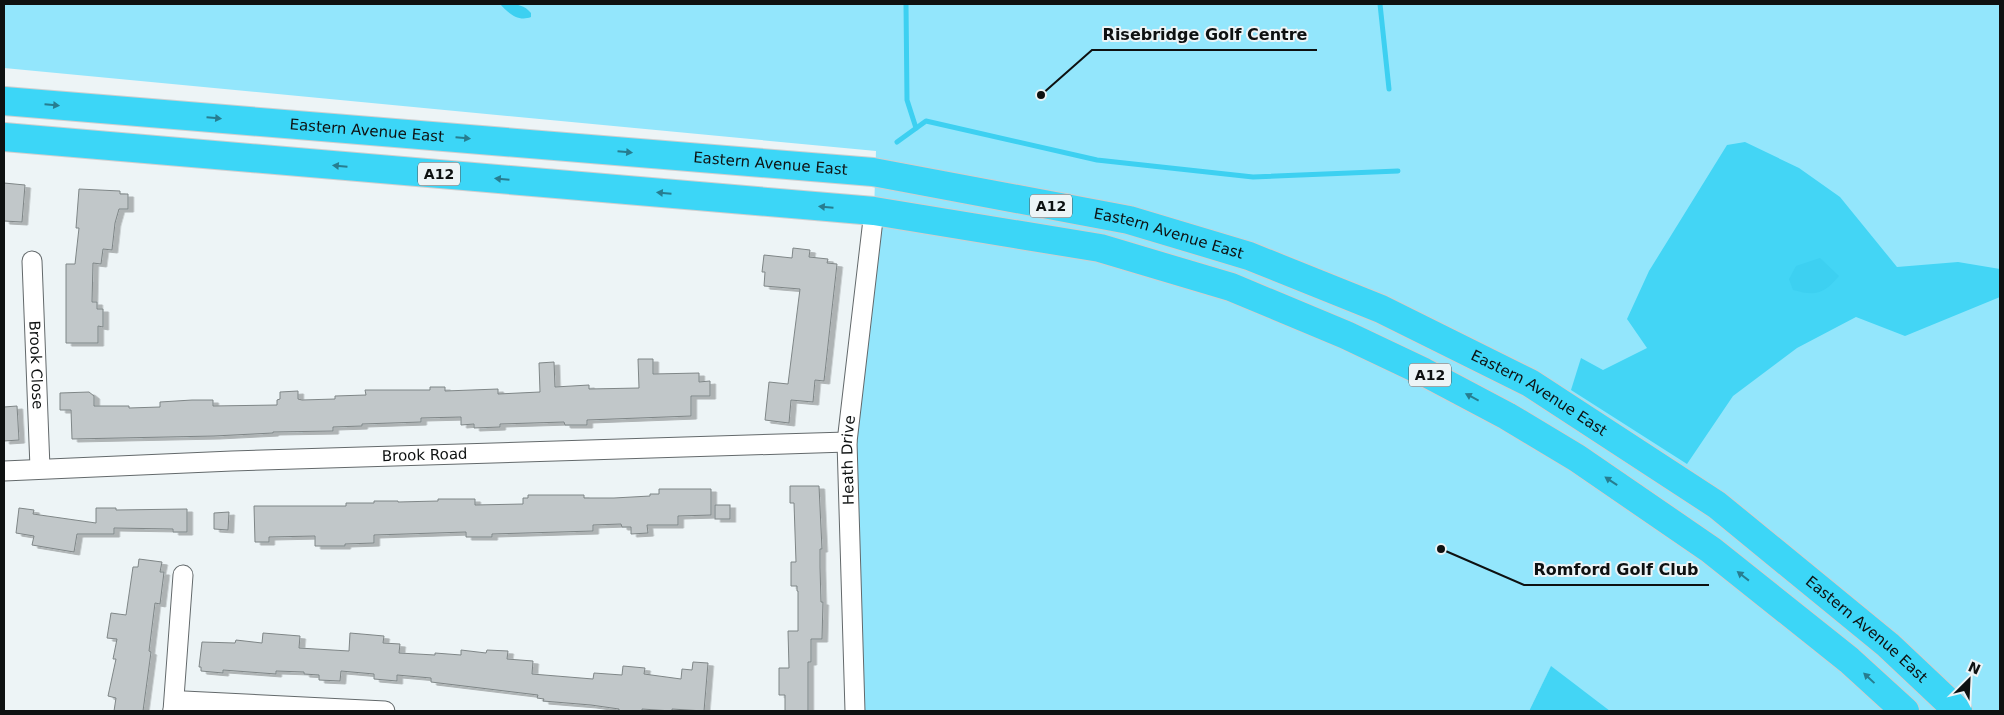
<svg xmlns="http://www.w3.org/2000/svg" width="2004" height="715" font-family="'DejaVu Sans',sans-serif">
  <style>
    .green { fill: #93e6fc }
    .forest { fill: #43d5f5 }
    .water { fill: #3dd0f1 }
    .lines { fill: none; stroke-linecap: round; stroke-linejoin: round }
    .stream { stroke: #3dd0f1; stroke-width: 5 }
    .building { fill: #c1c7c9; stroke: #7f8687; filter: url(#shadow) }
    .street-casing { stroke: #63696b; stroke-width: 21 }
    .highway-casing { stroke: #cfcfcf; stroke-width: 30 }
    .street { stroke: #fff; stroke-width: 19 }
    .highway { stroke: #3cd6f7; stroke-width: 28 }
    .oneway { fill: #277d90 }
    .labels { text-anchor: middle; dominant-baseline: central; stroke-width: 4; stroke-linejoin: round; paint-order: stroke }
    .shield { fill: #edf4f6; stroke: #515556; stroke-width: 1 }
    .shield-label { font-size: 14px; font-weight: bold; fill: #0e1111 }
    .street-label { font-size: 15px; fill: #0e1111; stroke: #edf4f6 }
    .leader { fill: none; stroke: #0e1111; stroke-width: 2 }
    .callout-dot { fill: #0e1111; stroke: #edf4f6; stroke-width: 2 }
    .callout-label { font-size: 16px; text-anchor: middle; font-weight: bold; fill: #0e1111; stroke: #edf4f6; stroke-width: 4; stroke-linejoin: round; paint-order: stroke }
  </style>
  <defs>
    <filter id="shadow"><feDropShadow dx="5.5" dy="3" stdDeviation="0" flood-color="#0004"/></filter>
  </defs>
  <rect width="100%" height="100%" fill="#edf4f6"/>
  <!-- green -->
  <path class="green" d="M4,4H2000V711H1606L1551,667L1529,711H855L847,442L874,211L876,151L4,68Z"/>
  <!-- forest -->
  <g class="forest">
    <path d="M1745,142L1799,168L1840,197L1897,267L1958,262L2000,269V297L1905,336L1856,317L1797,348L1733,396L1687,464L1571,390L1581,358L1603,370L1647,348L1627,319L1649,271L1727,145Z"/>
    <path d="M1551,666L1610,711H1529Z"/>
  </g>
  <!-- water -->
  <g class="water">
    <path d="M500,4C512,4 523,3 531,13V17C518,22 508,13 500,4Z"/>
    <path d="M1820,258L1839,276C1823,295 1815,296 1793,290L1789,279L1796,266Z"/>
  </g>
  <g class="lines">
    <!-- stream -->
    <g class="stream">
      <path d="M906,4L907,100L916,128"/>
      <path d="M1380,4L1389,89"/>
      <path d="M897,142L926,121L1097,160L1253,177L1398,171"/>
    </g>
  </g>
  <!-- building -->
  <g class="building">
    <path d="M4,183L25,185L22,222L4,221Z"/>
    <path d="M79,189L120,191V194H128V209H119L115,223L112,250L103,249L101,264L93,263L92,302H97V309H103V327L98,326V343H66V264H75L79,228H76Z"/>
    <path d="M793,248L810,250L809,257L828,259L827,263L837,264L824,381L815,380L813,402L791,400L789,423L765,420L769,382L788,384L800,289L764,286L765,272H762L764,255L792,258Z"/>
    <path d="M638,359H653V374L699,373V382L710,381V396H691V416L587,420V425H565L564,422L500,424V427L474,428V424L461,425V417L421,418V422L362,424V426L333,427V431L273,432V433L214,436L72,439L71,410H60V393L89,392L94,396V406H129V408L160,407V402L192,400H213V406L277,405V400L280,399V392L298,391V399L302,400L335,399V396L366,395L365,390H430V387H445V391L498,389V394L540,392L539,363L554,362L555,387L589,385V389L639,388Z"/>
    <path d="M17,406L19,440L4,441V407Z"/>
    <path d="M790,486H819L822,549H820V567L821,602H823L822,639H811V662H808V711H785V695H779V668H789L788,631H798V591H797V586H791V562H796L794,503H790Z"/>
    <path d="M659,489H711V515L678,516V525H647L648,533L631,534V527H622L621,524L593,525V531L492,534V537H466V532L374,535V543L345,544V546H315V536L269,537V542H255L254,506H346V503H374V501H398V502L438,501V499H475V505L523,504V498H528V495H584V498H614L650,496V494H659Z"/>
    <rect x="715" y="505" width="15" height="14"/>
    <path d="M19,508L34,510L33,514L96,523V508H116V510L187,509V532H173V529L114,528V534H77L74,552L32,545L34,536L16,533Z"/>
    <path d="M229,512L228,530L214,529V513Z"/>
    <path d="M139,559L162,562L160,572H164L160,604L155,603L149,651L151,652L143,711H114L116,698L108,696L116,659H113L117,639L107,638L111,613L126,615L133,567H138Z"/>
    <path d="M263,633L300,636L299,648L349,651L350,633L384,636L383,643L400,644L399,653L435,655V653L461,655V650L486,653L487,650L508,651L507,659L533,661L532,674L593,679L594,673L622,675L623,666L645,668L644,674L681,679L682,669L692,670L693,662L708,663L704,711L672,709V711L642,709V711H619V709L591,705L543,701L544,699L537,698L538,695L431,682V678L397,675V681L374,679V674L341,671L340,681L319,680V675L304,674V672L276,671V674L223,670V673L201,671V667H199L202,642L235,643L236,640L262,643Z"/>
  </g>
  <g class="lines">
    <defs>
      <g id="street">
        <path id="s1" d="M32,261L40,468"/>
        <path id="s2" d="M4,471L232,461L847,442"/>
        <path d="M173,710L184,701L385,711"/>
        <path d="M173,711L183,575"/>
        <path id="s3" d="M855,711L847,442L874,211"/>
      </g>
      <g id="highway">
        <path id="s4" d="M4,101L873,172L1129,220L1249,256L1381,309L1530,383L1717,505L1888,645L1958,711"/>
        <path d="M4,137L874,211L1100,248L1231,287L1346,335L1424,372L1507,416L1577,458L1711,550L1849,660L1905,711"/>
      </g>
    </defs>
    <!-- street casing -->
    <use href="#street" class="street-casing"/>
    <!-- highway casing -->
    <use href="#highway" class="highway-casing"/>
    <!-- street -->
    <use href="#street" class="street"/>
    <!-- highway -->
    <use href="#highway" class="highway"/>
  </g>
  <!-- one-way arrows -->
  <defs><path id="oneway-solid" d="M-6-.8H1V-3.2L6.5 0L1 3.2V.8H-6Z" transform="scale(1.25)"/></defs>
  <g class="oneway">
    <use href="#oneway-solid" transform="translate(52 105) rotate(5)"/>
    <use href="#oneway-solid" transform="translate(214 118) rotate(5)"/>
    <use href="#oneway-solid" transform="translate(463 138) rotate(5)"/>
    <use href="#oneway-solid" transform="translate(625 152) rotate(5)"/>
    <use href="#oneway-solid" transform="translate(340 166) rotate(-175)"/>
    <use href="#oneway-solid" transform="translate(502 179) rotate(-175)"/>
    <use href="#oneway-solid" transform="translate(664 193) rotate(-175)"/>
    <use href="#oneway-solid" transform="translate(826 207) rotate(-175)"/>
    <use href="#oneway-solid" transform="translate(1472 397) rotate(-152)"/>
    <use href="#oneway-solid" transform="translate(1611 481) rotate(-146)"/>
    <use href="#oneway-solid" transform="translate(1743 576) rotate(-142)"/>
    <use href="#oneway-solid" transform="translate(1869 678) rotate(-137)"/>
  </g>
  <g class="labels">
    <!-- shield labels -->
    <g class="shield">
      <rect x="418" y="162.5" width="42" height="23" rx="4"/>
      <rect x="1030" y="194.5" width="42" height="23" rx="4"/>
      <rect x="1409" y="363.5" width="42" height="23" rx="4"/>
    </g>
    <g class="shield-label">
      <text x="439" y="174">A12</text>
      <text x="1051" y="206">A12</text>
      <text x="1430" y="375">A12</text>
    </g>
    <!-- street labels -->
    <g class="street-label">
      <text stroke="none"><textPath href="#s4" startOffset="364">Eastern Avenue East</textPath></text>
      <text stroke="none"><textPath href="#s4" startOffset="769">Eastern Avenue East</textPath></text>
      <text stroke="none"><textPath href="#s4" startOffset="1174">Eastern Avenue East</textPath></text>
      <text stroke="none"><textPath href="#s1" startOffset="104">Brook Close</textPath></text>
      <text stroke="none"><textPath href="#s4" startOffset="1579">Eastern Avenue East</textPath></text>
      <text stroke="none"><textPath href="#s2" startOffset="421">Brook Road</textPath></text>
      <text stroke="none"><textPath href="#s3" startOffset="251">Heath Drive</textPath></text>
      <text stroke="none"><textPath href="#s4" startOffset="1984">Eastern Avenue East</textPath></text>
    </g>
  </g>
  <!-- callouts -->
  <path class="leader" d="M1041 95L1092 50H1317M1441 549L1524 585H1709"/>
  <g class="callout-dot">
    <circle cx="1041" cy="95" r="5"/>
    <circle cx="1441" cy="549" r="5"/>
  </g>
  <g class="callout-label">
    <text x="1205" y="40">Risebridge Golf Centre</text>
    <text x="1616" y="575">Romford Golf Club</text>
  </g>
  <!-- border -->
  <rect width="2004" height="715" fill="none" stroke="#0e1111" stroke-width="10"/>
  <!-- north arrow -->
  <g transform="translate(1969 680) rotate(24)" stroke="#edf4f6" stroke-width="4" paint-order="stroke">
  <path d="M0-4L9 19L0 12L-9 19Z" fill="#0e1111"/>
  <text y="-8" font-size="14" font-weight="bold" text-anchor="middle" fill="#0e1111">N</text>
  </g>
</svg>
